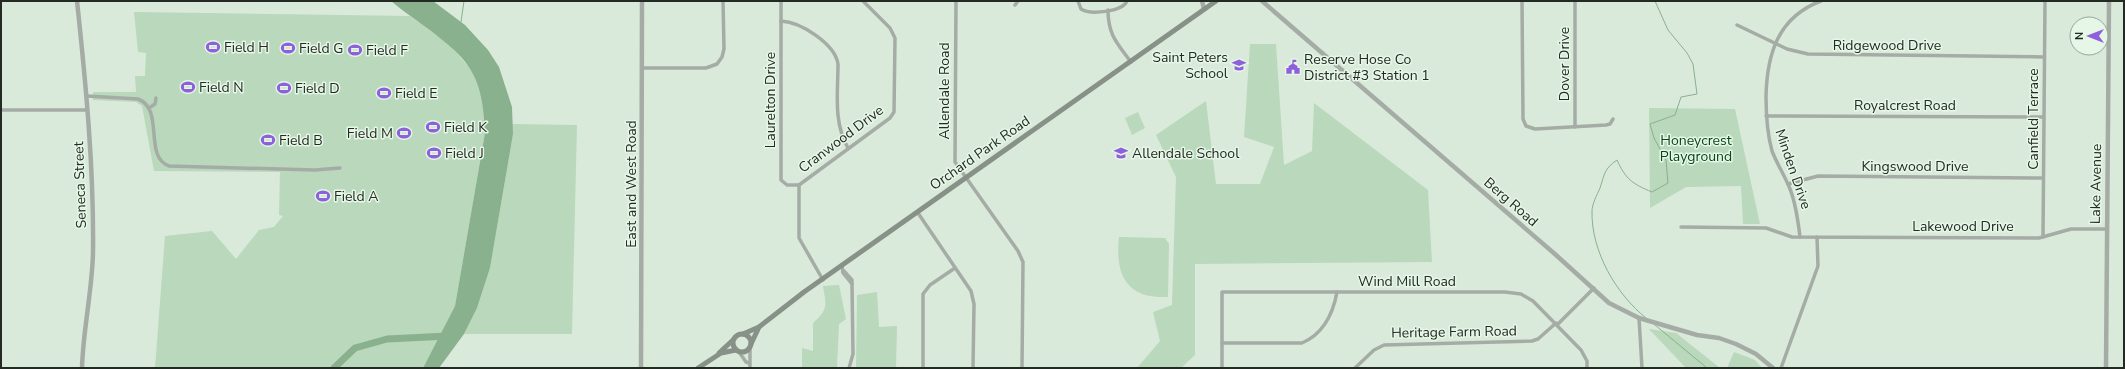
<svg xmlns="http://www.w3.org/2000/svg" width="2125" height="369" font-family="'Nunito Sans',sans-serif">
  <style>
    .green { fill: #b9d8bc }
    .water { fill: #8ab18d }
    .lines { fill: none; stroke-linecap: round; stroke-linejoin: round }
    .stream { stroke: #8ab18d; stroke-width: 1 }
    .river { stroke: #8ab18d; stroke-width: 7 }
    .minor { stroke: #a5aca6; stroke-width: 3.5 }
    .tertiary { stroke: #a5aca6; stroke-width: 4.5 }
    .secondary { stroke: #879187; stroke-width: 5 }
    .labels { text-anchor: middle; dominant-baseline: central; stroke-width: 3; stroke-linejoin: round; paint-order: stroke }
    .street-label { font-size: 14px; fill: #232923; stroke: #e6f7e7 }
    .poi-label { font-size: 14px; fill: #232923; stroke: #e6f7e7; text-anchor: start }
    .park-label { font-size: 14px; fill: #094619; stroke: #e6f7e7 }
  </style>
  <rect width="100%" height="100%" fill="#d9eada"/>
  <!-- green -->
  <g class="green">
    <path d="M134,12L410,16L450,45L471,70L479,85L484,104L485,133L455,306L423,368H155L165,236L212,231L236,259L259,230L274,227L283,216L279,215L280,172L154,171L142,106L136,102L93,100V92H136L135,76H145L146,53L138,52Z"/>
    <path d="M1250,44H1276L1284,165L1312,151L1314,103L1428,190L1432,262L1195,264V355L1181,368H1137L1160,341L1153,312L1172,305L1176,177L1156,135L1206,101L1216,184H1260L1274,147L1244,137Z"/>
    <path d="M1649,108L1735,109L1760,224H1743L1741,186L1686,187L1650,208Z"/>
    <path d="M1138,112L1145,128L1132,135L1125,118Z"/>
    <path d="M512,124L577,125L572,334H464L477,308L490,268L513,134Z"/>
    <path d="M1119,237L1165,238L1169,244L1168,297C1126,299 1115,275 1119,237Z"/>
    <path d="M839,285L846,319L839,324L837,368H802V348L813,351V323C829,309 826,305 823,286Z"/>
    <path d="M877,292L879,327L897,326L896,368H856L857,295Z"/>
    <path d="M1649,329L1676,333L1720,368H1686Z"/>
    <path d="M1734,352L1755,360L1762,368H1727Z"/>
  </g>
  <!-- water -->
  <path class="water" d="M391,1H433L465,25L488,50L499,67L512,107L513,134L490,268L477,308L464,334L439,368H423L455,306L485,133C483,72 468,58 420,23C411,16 400,9 391,1Z"/>
  <g class="lines">
    <!-- stream -->
    <g class="stream">
      <path d="M461,22L464,1"/>
      <path d="M1646,318C1616,294 1591,251 1592,211C1592,204 1597,195 1600,188C1605,173 1604,169 1617,160C1626,180 1633,184 1652,192L1668,183L1666,160L1654,138L1650,124L1675,115L1681,97L1697,94L1693,64L1687,53L1668,30L1655,1"/>
      <path d="M1655,325L1707,368"/>
    </g>
    <!-- river -->
    <path class="river" d="M334,368L355,348L387,339L448,336"/>
    <!-- minor -->
    <g class="minor">
      <path d="M781,1V180L787,185H799"/>
      <path d="M956,1L955,162L1018,251L1023,262L1022,368"/>
      <path d="M1078,1L1081,9C1090,15 1122,12 1127,1"/>
      <path d="M1522,1L1523,119L1526,126L1535,129L1606,125L1610,124L1613,119"/>
      <path d="M1575,1V127"/>
      <path d="M1015,5L1018,1"/>
      <path d="M1108,10C1108,35 1117,43 1131,62"/>
      <path d="M781,21C801,22 835,44 838,64C838,92 833,122 848,148"/>
      <path d="M1737,25L1787,49L1808,54L2044,57"/>
      <path d="M642,68H706L717,64L722,57L724,49L723,1"/>
      <path d="M87,96L138,99C165,109 143,157 169,166L315,170L340,168"/>
      <path d="M149,108L155,104L156,98"/>
      <path d="M1,110H87"/>
      <path d="M1766,116L2044,117"/>
      <path d="M1788,184L1818,176L2043,178"/>
      <path d="M799,185L890,118L894,112L895,38L890,28L863,1"/>
      <path d="M799,185V238L823,280"/>
      <path d="M918,213L971,291L974,304L973,368"/>
      <path d="M1681,227L1766,228L1792,237L2039,238L2071,229H2107"/>
      <path d="M1800,237C1798,220 1796,204 1790,189C1785,176 1777,164 1772,151C1767,133 1766,115 1766,96C1767,54 1778,17 1821,1"/>
      <path d="M2043,237L2045,1"/>
      <path d="M842,266L843,273L852,284V280L843,270"/>
      <path d="M1639,318L1642,368"/>
      <path d="M1557,325L1594,288"/>
      <path d="M1222,343H1302C1323,334 1333,314 1337,292"/>
      <path d="M750,347V368"/>
      <path d="M739,352L746,362L749,363"/>
      <path d="M849,368L853,354L852,284"/>
      <path d="M923,368V294L930,285L955,268"/>
      <path d="M1222,368V292H1505L1521,294L1533,301L1581,350L1587,361V368"/>
      <path d="M1355,368L1374,350L1384,345L1532,341L1538,339L1556,323"/>
      <path d="M1781,368L1818,266L1817,237"/>
    </g>
    <!-- tertiary -->
    <g class="tertiary">
      <path d="M77,1C86,85 94,169 93,253C92,292 83,330 82,368"/>
      <path d="M1202,1L1204,9"/>
      <path d="M1262,1L1556,255L1609,303L1639,318L1697,335L1719,338L1736,344L1756,354L1773,368"/>
      <path d="M641,368L642,1"/>
      <path d="M2106,368L2109,1"/>
    </g>
    <!-- secondary -->
    <g class="secondary">
      <circle cx="742" cy="343" r="9"/>
      <path d="M743,334L759,327L804,292L1216,1"/>
      <path d="M751,344L759,327"/>
      <path d="M719,353L733,340"/>
      <path d="M698,368L721,353L736,350"/>
    </g>
  </g>
  <!-- icons -->
  <defs>
    <symbol id="stadium-bare" viewBox="-9 -9 18 18"><path d="M0-5a6.5 5 0 1 0 0 10a6.5 5 0 1 0 0-10ZM-3.5-1.8h7v3.6h-7Z" fill="#8c61db" stroke="#e6f7e7" stroke-width="2.5" paint-order="stroke"/></symbol>
    <symbol id="school-bare" viewBox="-9 -9 18 18"><path d="M0-5L7-2L0 1L-7-2ZM-4 1L0 2.5L4 1V4Q0 6-4 4Z" fill="#8c61db" stroke="#e6f7e7" stroke-width="2.5" paint-order="stroke"/></symbol>
    <symbol id="civic-bare" viewBox="-9 -9 18 18"><path d="M-.6-6.5H3V-4.5H.6V-3L4-1V1h2V6H-6V1h2V-1L-.6-3ZM-1.2 2.5V6h2.4V2.5Z" fill="#8c61db" stroke="#e6f7e7" stroke-width="2.5" paint-order="stroke"/></symbol>
  </defs>
  <g fill-rule="evenodd">
    <use href="#stadium-bare" x="203" y="37" width="20" height="20"/>
    <use href="#stadium-bare" x="278" y="38" width="20" height="20"/>
    <use href="#stadium-bare" x="345" y="40" width="20" height="20"/>
    <use href="#school-bare" x="1229" y="55" width="20" height="20"/>
    <use href="#civic-bare" x="1283" y="57" width="20" height="20"/>
    <use href="#stadium-bare" x="178" y="77" width="20" height="20"/>
    <use href="#stadium-bare" x="274" y="78" width="20" height="20"/>
    <use href="#stadium-bare" x="374" y="83" width="20" height="20"/>
    <use href="#stadium-bare" x="423" y="117" width="20" height="20"/>
    <use href="#stadium-bare" x="394" y="123" width="20" height="20"/>
    <use href="#stadium-bare" x="258" y="130" width="20" height="20"/>
    <use href="#stadium-bare" x="424" y="143" width="20" height="20"/>
    <use href="#school-bare" x="1111" y="143" width="20" height="20"/>
    <use href="#stadium-bare" x="313" y="186" width="20" height="20"/>
  </g>
  <g class="labels">
    <!-- street labels -->
    <g class="street-label">
      <text x="1887" y="45">Ridgewood Drive</text>
      <text transform="translate(1564 64) rotate(-90)">Dover Drive</text>
      <text transform="translate(944 91) rotate(-90)">Allendale Road</text>
      <text transform="translate(770 100) rotate(-90)">Laurelton Drive</text>
      <text x="1905" y="105">Royalcrest Road</text>
      <text transform="translate(2033 119) rotate(-90)">Canfield Terrace</text>
      <text transform="translate(841 139) rotate(-37)">Cranwood Drive</text>
      <text transform="translate(980 153) rotate(-35)">Orchard Park Road</text>
      <text x="1915" y="166">Kingswood Drive</text>
      <text transform="translate(1793 169) rotate(71)">Minden Drive</text>
      <text transform="translate(631 184) rotate(-90)">East and West Road</text>
      <text transform="translate(2096 184) rotate(-89)">Lake Avenue</text>
      <text transform="translate(80 185) rotate(-92)">Seneca Street</text>
      <text transform="translate(1511 202) rotate(41)">Berg Road</text>
      <text x="1963" y="226">Lakewood Drive</text>
      <text x="1407" y="281">Wind Mill Road</text>
      <text transform="translate(1454 332) rotate(-1)">Heritage Farm Road</text>
    </g>
    <!-- poi labels -->
    <g class="poi-label">
      <text x="224" y="47">Field H</text>
      <text x="299" y="48">Field G</text>
      <text x="366" y="50">Field F</text>
      <text x="1228" y="57" text-anchor="end">Saint Peters<tspan x="1228" dy="16">School</tspan></text>
      <text x="1304" y="59">Reserve Hose Co<tspan x="1304" dy="16">District #3 Station 1</tspan></text>
      <text x="199" y="87">Field N</text>
      <text x="295" y="88">Field D</text>
      <text x="395" y="93">Field E</text>
      <text x="444" y="127">Field K</text>
      <text x="393" y="133" text-anchor="end">Field M</text>
      <text x="279" y="140">Field B</text>
      <text x="445" y="153">Field J</text>
      <text x="1132" y="153">Allendale School</text>
      <text x="334" y="196">Field A</text>
    </g>
    <!-- park labels -->
    <g class="park-label">
      <text x="1696" y="140">Honeycrest<tspan x="1696" dy="16">Playground</tspan></text>
    </g>
  </g>
  <!-- border -->
  <rect width="2125" height="369" fill="none" stroke="#232923" stroke-width="4"/>
  <!-- north arrow -->
  <g transform="translate(2089 36) rotate(270)"><circle r="19" fill="#e6f7e7" stroke="#98a599"/>
  <path d="M0-3L7 15L0 10L-7 15Z" fill="#8c61db"/>
  <text y="-6" font-size="11" font-weight="bold" text-anchor="middle" fill="#232923">N</text>
  </g>
</svg>
